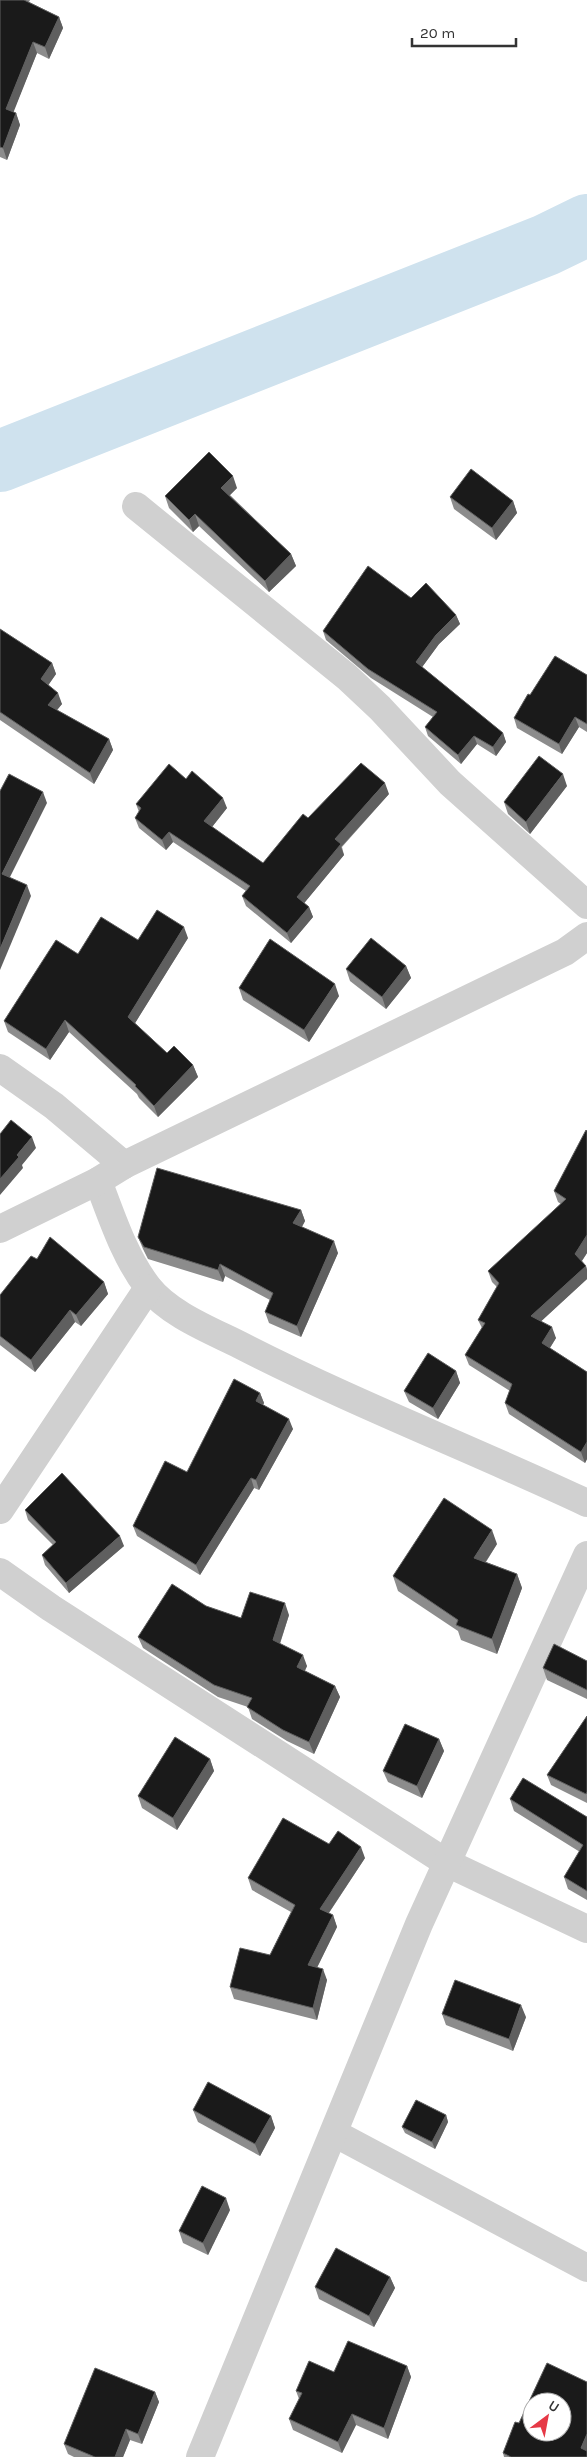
<svg xmlns="http://www.w3.org/2000/svg" width="587" height="2457" font-family="Karla,sans-serif">
  <style>
    .lines { fill: none; stroke-linecap: round; stroke-linejoin: round }
    .river { stroke: #cfe2ee; stroke-width: 62 }
    .street { stroke: #d0d0d0; stroke-width: 28 }
    .wall { fill: #8c8c8c }
    .shaded-wall { fill: #5f5f5f }
    .building { fill: #1a1a1a; stroke: #5f5f5f; fill-rule: evenodd }
  </style>
  <rect width="100%" height="100%" fill="#fff"/>
  <g class="lines">
    <!-- river -->
    <path class="river" d="M0,461L546,245L587,225"/>
    <!-- street -->
    <g class="street">
      <path d="M136,506L347,677L380,708L450,783L587,905"/>
      <path d="M0,1068L54,1106L124,1165"/>
      <path d="M98,1181C112,1217 124,1256 148,1287C169,1314 210,1330 240,1345C353,1403 472,1449 587,1503"/>
      <path d="M0,1229L98,1181L124,1165L565,952L587,936"/>
      <path d="M0,1510L148,1288"/>
      <path d="M0,1572L51,1608L447,1863L587,1929"/>
      <path d="M334,2133L587,2268"/>
      <path d="M200,2457L419,1924L587,1555"/>
    </g>
  </g>
  <!-- wall -->
  <g class="wall">
    <path d="M0,0H30L29,2L59,17L63,28L49,59L37,53L13,112L16,113L20,125L7,160L0,157Z"/>
    <path d="M237,488L230,495L291,554L296,566L269,592L199,526L193,532L169,508L165,496Z"/>
    <path d="M450,497L513,501L517,513L496,540L454,509Z"/>
    <path d="M411,598L456,615L460,624L439,644L422,667L503,733L506,742L496,756L477,744L461,764L428,736L425,727L433,717L371,678L326,640L323,631Z"/>
    <path d="M0,629L52,663L56,674L48,685L62,704L57,710L109,739L113,750L94,784L0,720Z"/>
    <path d="M587,675V732L579,727L562,754L517,728L514,718L530,695Z"/>
    <path d="M186,779L227,808L212,827L263,863L308,818L389,794L342,847L344,855L304,903L309,907L313,917L291,943L246,906L242,896L246,891L173,842L166,850L139,828L135,818L139,812L136,804Z"/>
    <path d="M567,786L530,834L508,814L504,802Z"/>
    <path d="M188,938L135,1023L167,1053L193,1065L198,1077L158,1117L139,1098L137,1094L69,1032L50,1060L8,1032L4,1021L78,954L138,940Z"/>
    <path d="M406,966L411,978L386,1009L350,981L346,969Z"/>
    <path d="M239,988L339,996L309,1042L243,1000Z"/>
    <path d="M587,1131V1253L582,1261L586,1266L587,1270V1279L541,1321L556,1338L550,1348L587,1372V1459L585,1463L509,1414L505,1403L510,1391L469,1365L465,1355L482,1328L478,1320L497,1287L492,1282L488,1271L561,1204L558,1202L554,1191Z"/>
    <path d="M301,1210L305,1221L302,1227L338,1253L301,1337L269,1323L265,1312L270,1300L225,1276L223,1282L148,1259L143,1249L138,1237Z"/>
    <path d="M104,1282L108,1294L81,1326L75,1322L35,1372L0,1345V1295Z"/>
    <path d="M456,1371L460,1383L438,1419L409,1402L404,1391Z"/>
    <path d="M260,1393L264,1403L263,1405L293,1429L259,1490L254,1488L200,1575L137,1536L133,1526L187,1472Z"/>
    <path d="M25,1510L124,1546L69,1593L45,1565L42,1555L53,1545L28,1520Z"/>
    <path d="M497,1544L486,1562L517,1574L522,1588L497,1654L461,1640L458,1631L398,1591L393,1576Z"/>
    <path d="M206,1606L241,1618L289,1615L280,1644L307,1666L305,1671L335,1686L340,1697L314,1754L287,1741L252,1719L248,1707L218,1697L143,1648L138,1637Z"/>
    <path d="M587,1661V1699L547,1680L543,1668Z"/>
    <path d="M587,1716V1803L551,1785L547,1775Z"/>
    <path d="M439,1739L444,1751L422,1798L388,1782L383,1771Z"/>
    <path d="M210,1759L214,1771L177,1830L142,1808L138,1796Z"/>
    <path d="M510,1799L587,1817V1900L568,1889L564,1877L580,1852L514,1811Z"/>
    <path d="M329,1844L365,1858L329,1913L333,1915L337,1927L317,1967L327,1980L317,2020L234,1999L230,1987L270,1955L291,1912L252,1890L248,1878Z"/>
    <path d="M442,2014L526,2017L513,2051L446,2025Z"/>
    <path d="M193,2110L271,2116L275,2128L260,2156L198,2122Z"/>
    <path d="M446,2115L448,2122L435,2149L405,2133L402,2127Z"/>
    <path d="M230,2210L208,2255L183,2243L179,2231Z"/>
    <path d="M390,2277L395,2288L374,2327L319,2299L315,2287Z"/>
    <path d="M407,2366L411,2377L388,2439L356,2425L342,2453L293,2430L289,2419L299,2399L296,2391L334,2372Z"/>
    <path d="M155,2392L159,2402L142,2444L130,2440L123,2457H74L68,2454L64,2444Z"/>
    <path d="M519,2423L587,2457H504L503,2453Z"/>
  </g>
  <!-- shaded-wall -->
  <g class="shaded-wall">
    <path d="M59,17L63,28L49,59L45,47Z"/>
    <path d="M33,42L37,53L10,121L6,109Z"/>
    <path d="M16,113L20,125L7,160L3,148Z"/>
    <path d="M233,476L237,488L226,499L221,488Z"/>
    <path d="M513,501L517,513L496,540L492,528Z"/>
    <path d="M195,514L199,526L193,532L189,520Z"/>
    <path d="M291,554L296,566L269,592L265,581Z"/>
    <path d="M456,615L460,624L439,644L420,670L416,662L436,635Z"/>
    <path d="M52,663L56,674L45,690L41,679Z"/>
    <path d="M58,693L62,704L52,716L48,705Z"/>
    <path d="M575,717L579,727L562,754L559,744Z"/>
    <path d="M503,733L506,742L496,756L493,747Z"/>
    <path d="M474,736L477,744L461,764L458,755Z"/>
    <path d="M109,739L113,750L94,784L90,773Z"/>
    <path d="M563,774L567,786L530,834L526,822Z"/>
    <path d="M385,783L389,794L341,847L344,855L301,907L297,897L335,839Z"/>
    <path d="M43,792L47,803L6,885L2,874Z"/>
    <path d="M223,798L227,808L208,832L204,821Z"/>
    <path d="M169,832L173,842L166,850L162,840Z"/>
    <path d="M27,885L31,896L0,970V949Z"/>
    <path d="M309,907L313,917L291,943L287,933Z"/>
    <path d="M184,927L188,938L132,1028L128,1017Z"/>
    <path d="M406,966L411,978L386,1009L382,997Z"/>
    <path d="M335,984L339,996L309,1042L304,1030Z"/>
    <path d="M65,1020L69,1032L50,1060L46,1049Z"/>
    <path d="M193,1065L198,1077L158,1117L154,1106Z"/>
    <path d="M32,1137L36,1148L22,1165L23,1168L0,1195V1179L17,1155Z"/>
    <path d="M301,1210L305,1221L297,1235L293,1223Z"/>
    <path d="M587,1235V1253L579,1265L575,1254Z"/>
    <path d="M334,1241L338,1253L301,1337L297,1326Z"/>
    <path d="M220,1264L225,1276L223,1282L218,1270Z"/>
    <path d="M586,1266L587,1270V1279L535,1327L531,1316Z"/>
    <path d="M104,1282L108,1294L81,1326L76,1315Z"/>
    <path d="M70,1310L75,1322L35,1372L31,1360Z"/>
    <path d="M552,1327L556,1338L546,1354L542,1343Z"/>
    <path d="M456,1371L460,1383L438,1419L433,1408Z"/>
    <path d="M260,1393L264,1403L259,1411L256,1401Z"/>
    <path d="M289,1419L293,1429L259,1490L256,1480Z"/>
    <path d="M587,1442V1459L585,1463L581,1452Z"/>
    <path d="M251,1478L254,1488L200,1575L196,1565Z"/>
    <path d="M492,1530L497,1544L479,1572L474,1558Z"/>
    <path d="M120,1536L124,1546L69,1593L66,1583Z"/>
    <path d="M517,1574L522,1588L497,1654L492,1639Z"/>
    <path d="M285,1603L289,1615L277,1652L273,1640Z"/>
    <path d="M303,1655L307,1666L301,1678L297,1667Z"/>
    <path d="M335,1686L340,1697L314,1754L309,1742Z"/>
    <path d="M439,1739L444,1751L422,1798L417,1786Z"/>
    <path d="M210,1759L214,1771L177,1830L173,1818Z"/>
    <path d="M361,1847L365,1858L324,1920L320,1909Z"/>
    <path d="M333,1915L337,1927L313,1976L308,1965Z"/>
    <path d="M323,1969L327,1980L317,2020L313,2008Z"/>
    <path d="M521,2005L526,2017L513,2051L509,2039Z"/>
    <path d="M446,2115L448,2122L435,2149L432,2142Z"/>
    <path d="M271,2116L275,2128L260,2156L255,2144Z"/>
    <path d="M226,2198L230,2210L208,2255L203,2243Z"/>
    <path d="M390,2277L395,2288L374,2327L369,2316Z"/>
    <path d="M407,2366L411,2377L388,2439L384,2428Z"/>
    <path d="M155,2392L159,2402L142,2444L138,2434Z"/>
    <path d="M352,2414L356,2425L342,2453L338,2442Z"/>
    <path d="M126,2429L130,2440L123,2457H115Z"/>
    <path d="M587,2434V2454L581,2448Z"/>
  </g>
  <!-- building -->
  <g class="building">
    <path d="M0,0H24L59,17L45,47L33,42L6,109L16,113L3,148L0,147Z"/>
    <path d="M209,452L233,476L221,488L291,554L265,581L195,514L189,520L165,496Z"/>
    <path d="M471,469L513,501L492,528L450,497Z"/>
    <path d="M368,566L411,598L426,583L456,615L436,635L416,662L503,733L493,747L474,736L458,755L425,727L437,712L368,669L323,631Z"/>
    <path d="M0,629L52,663L41,679L58,693L48,705L109,739L90,773L0,712Z"/>
    <path d="M555,656L587,675V724L575,717L559,744L514,718L528,694L530,695Z"/>
    <path d="M539,756L563,774L526,822L504,802Z"/>
    <path d="M361,763L385,783L335,839L341,844L297,897L309,907L287,933L242,896L250,886L169,832L162,840L135,818L141,808L136,804L169,764L186,779L192,771L223,798L204,821L263,863L303,814L308,818Z"/>
    <path d="M9,774L43,792L2,874L27,885L0,949V791Z"/>
    <path d="M157,910L184,927L128,1017L167,1053L174,1046L193,1065L154,1106L135,1086L136,1085L65,1020L46,1049L4,1021L56,940L78,954L101,917L138,940Z"/>
    <path d="M371,938L406,966L382,997L346,969Z"/>
    <path d="M270,939L335,984L304,1030L239,988Z"/>
    <path d="M11,1120L32,1137L17,1155L19,1157L0,1179V1134Z"/>
    <path d="M586,1130L587,1131V1235L575,1254L586,1266L531,1316L552,1327L542,1343L587,1372V1442L581,1452L505,1403L512,1384L465,1355L485,1323L478,1320L499,1283L488,1271L566,1199L554,1191Z"/>
    <path d="M157,1168L301,1210L293,1223L334,1241L297,1326L265,1312L273,1293L220,1264L218,1270L144,1247L138,1237Z"/>
    <path d="M50,1237L104,1282L76,1315L70,1310L31,1360L0,1336V1295L31,1256L37,1259Z"/>
    <path d="M428,1353L456,1371L433,1408L404,1391Z"/>
    <path d="M234,1379L260,1393L256,1401L289,1419L256,1480L251,1478L196,1565L133,1526L165,1461L187,1472Z"/>
    <path d="M62,1473L120,1536L66,1583L42,1555L56,1542L25,1510Z"/>
    <path d="M444,1498L492,1530L474,1558L517,1574L492,1639L456,1625L458,1620L393,1576Z"/>
    <path d="M172,1584L206,1606L241,1618L250,1592L285,1603L273,1640L303,1655L297,1667L335,1686L309,1742L283,1730L247,1707L252,1698L214,1685L138,1637Z"/>
    <path d="M554,1644L587,1661V1690L543,1668Z"/>
    <path d="M587,1716V1792L586,1794L547,1775Z"/>
    <path d="M405,1724L439,1739L417,1786L383,1771Z"/>
    <path d="M175,1737L210,1759L173,1818L138,1796Z"/>
    <path d="M523,1778L587,1817V1891L564,1877L583,1845L510,1799Z"/>
    <path d="M283,1818L329,1844L338,1831L361,1847L320,1909L333,1915L308,1965L323,1969L313,2008L230,1987L240,1948L270,1955L295,1905L248,1878Z"/>
    <path d="M455,1980L521,2005L509,2039L442,2014Z"/>
    <path d="M208,2082L271,2116L255,2144L193,2110Z"/>
    <path d="M416,2100L446,2115L432,2142L402,2127Z"/>
    <path d="M202,2186L226,2198L203,2243L179,2231Z"/>
    <path d="M336,2248L390,2277L369,2316L315,2287Z"/>
    <path d="M348,2341L407,2366L384,2428L352,2414L338,2442L289,2419L302,2393L296,2391L309,2361L334,2372Z"/>
    <path d="M547,2363L587,2382V2434L581,2448L587,2451V2457H511L503,2453L515,2422L519,2423ZM532,2402H562V2432H532Z"/>
    <path d="M95,2368L155,2392L138,2434L126,2429L115,2457H95L64,2444Z"/>
  </g>
  <!-- north arrow -->
  <g transform="translate(547 2417) rotate(32)"><circle r="24" fill="#ffffff" stroke="#adadad"/>
  <path d="M0-4L9 19L0 12L-9 19Z" fill="#e63946"/>
  <text y="-8" font-size="14" font-weight="bold" text-anchor="middle" fill="#333333">U</text>
  </g>
  <!-- scale -->
  <path d="M412 38v8h104v-8" fill="none" stroke="#333333" stroke-width="2.5"/>
  <text x="420" y="38" font-size="15" fill="#333333" stroke="#ffffff" stroke-width="4" paint-order="stroke">20 m</text>
</svg>
